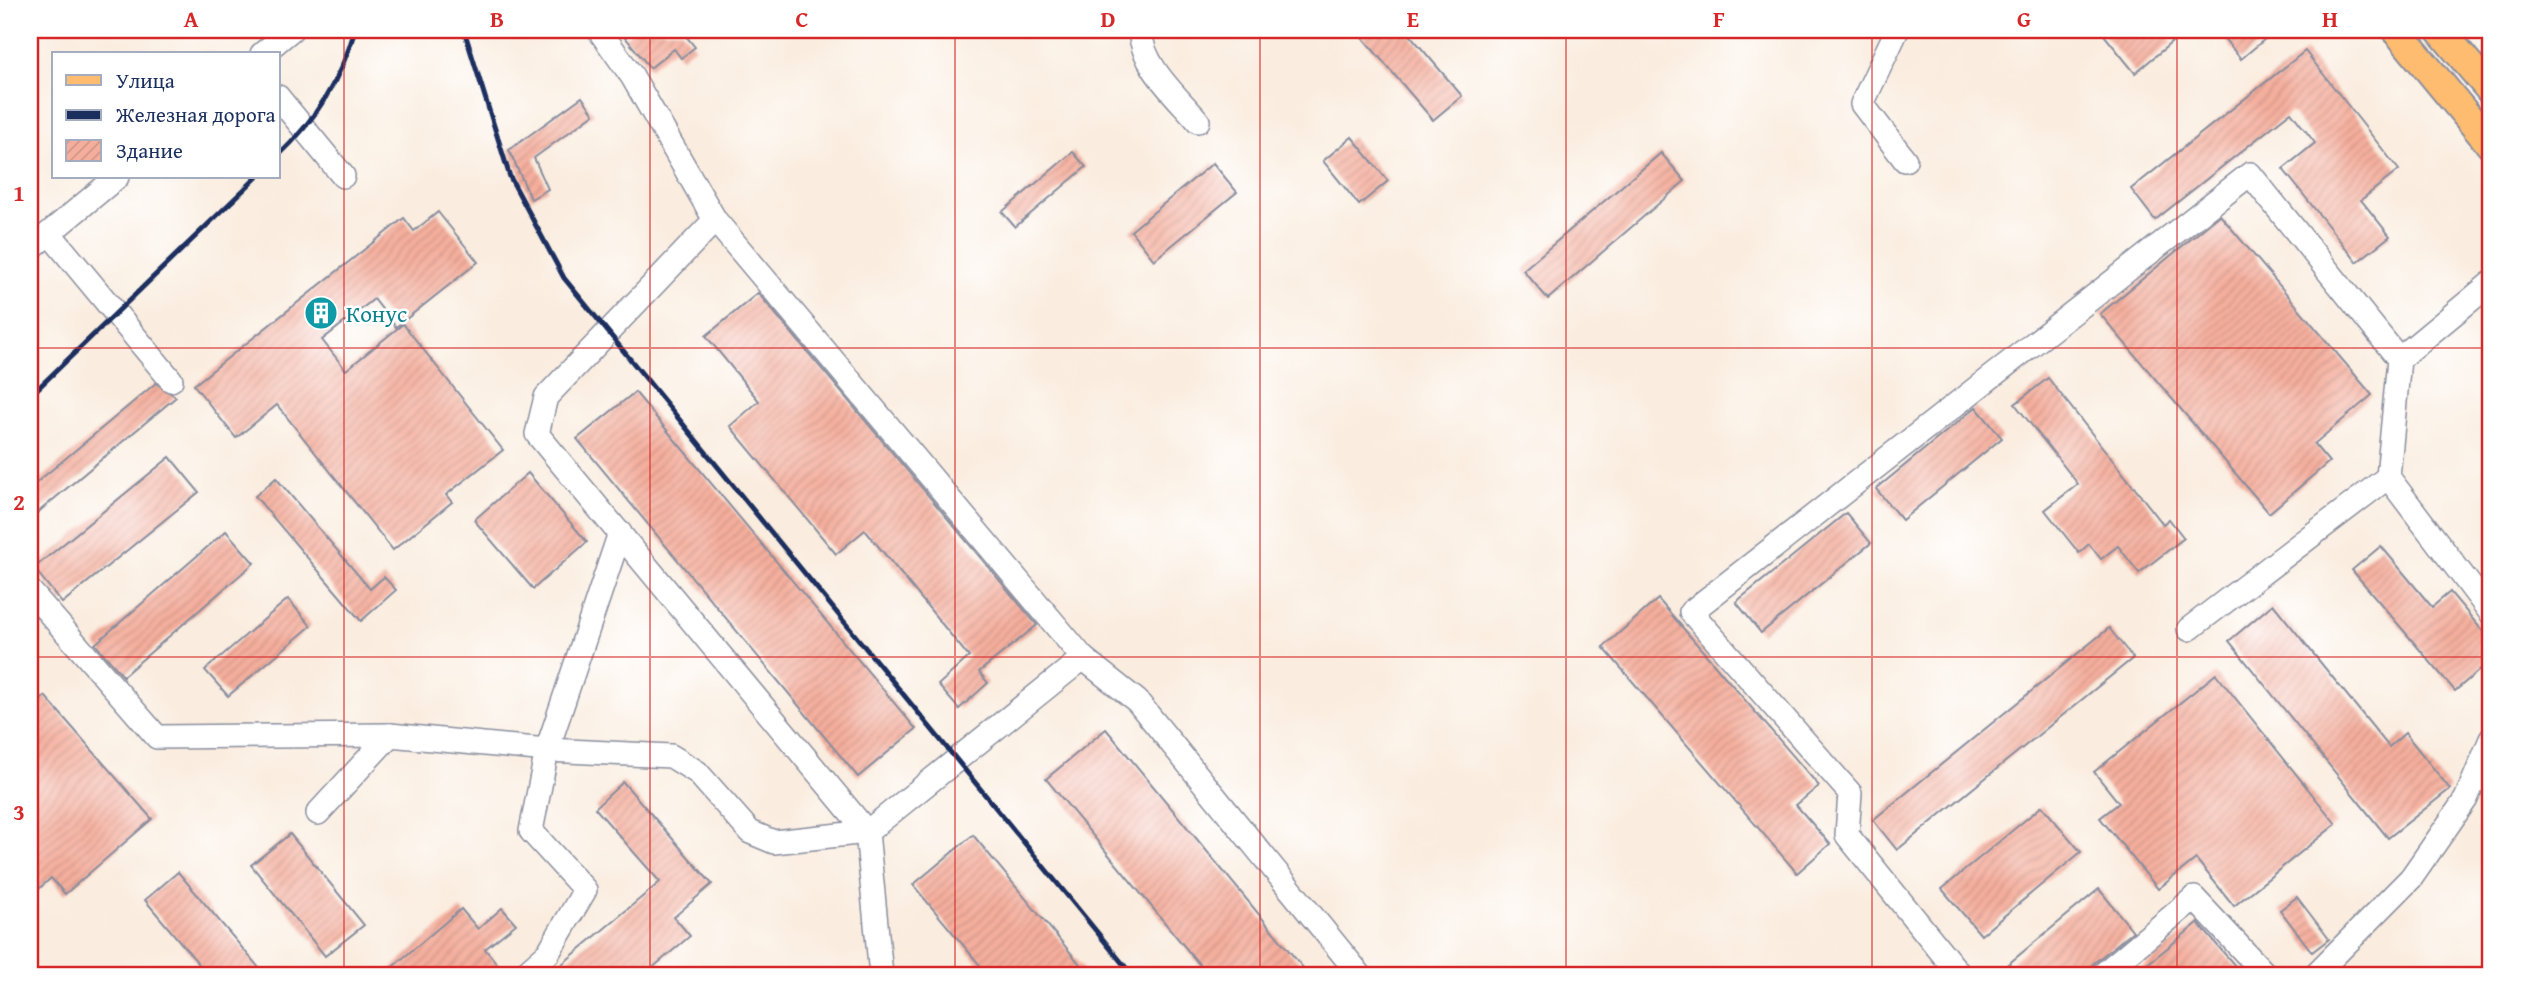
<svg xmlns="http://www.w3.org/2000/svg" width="2521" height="1005" font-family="'Gentium Book Plus',serif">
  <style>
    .building { fill: url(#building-hatch) }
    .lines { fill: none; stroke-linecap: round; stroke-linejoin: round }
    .minor-casing { stroke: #8a8e9e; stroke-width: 26 }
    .major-casing { stroke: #8a8e9e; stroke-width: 32 }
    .minor { stroke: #fff; stroke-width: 23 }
    .major { stroke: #fdbc70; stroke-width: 28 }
    .rail { stroke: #1b2f5e; stroke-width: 5 }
    .grid { fill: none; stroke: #d62828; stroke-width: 2; stroke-opacity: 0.55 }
    .labels { text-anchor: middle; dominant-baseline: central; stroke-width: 5; stroke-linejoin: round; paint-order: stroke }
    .culture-label { font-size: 23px; fill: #0d838f; stroke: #fff; text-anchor: start }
    .neatline { fill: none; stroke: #d62828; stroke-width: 2.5 }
    .grid-label { font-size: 23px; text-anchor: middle; font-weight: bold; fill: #d62828 }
  </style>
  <defs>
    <pattern id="building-hatch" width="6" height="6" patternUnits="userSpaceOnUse" patternTransform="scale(1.75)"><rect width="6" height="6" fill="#f5ae9c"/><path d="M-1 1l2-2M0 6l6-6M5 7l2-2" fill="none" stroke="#d19689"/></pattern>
  </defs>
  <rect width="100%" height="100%" fill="#fff"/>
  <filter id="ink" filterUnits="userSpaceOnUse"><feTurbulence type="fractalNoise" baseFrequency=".0143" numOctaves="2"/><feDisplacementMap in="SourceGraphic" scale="14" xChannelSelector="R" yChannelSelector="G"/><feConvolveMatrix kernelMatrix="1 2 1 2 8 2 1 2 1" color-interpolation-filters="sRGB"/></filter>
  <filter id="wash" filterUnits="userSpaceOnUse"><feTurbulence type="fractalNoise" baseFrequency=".00686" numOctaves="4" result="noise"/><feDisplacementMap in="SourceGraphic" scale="28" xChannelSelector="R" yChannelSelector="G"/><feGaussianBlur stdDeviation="1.57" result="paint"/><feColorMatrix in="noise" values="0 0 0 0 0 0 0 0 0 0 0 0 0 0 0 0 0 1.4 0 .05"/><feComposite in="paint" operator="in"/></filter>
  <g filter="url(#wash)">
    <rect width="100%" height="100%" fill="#faecde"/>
    <g id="blocks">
      <!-- building -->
      <g class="building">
        <path d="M634,30H681L695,47L681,58L674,49L650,68L625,37Z"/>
        <path d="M1356,30H1406L1462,96L1433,120Z"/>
        <path d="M2100,30H2162L2172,42L2135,73Z"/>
        <path d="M2217,30H2257L2265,39L2241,59Z"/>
        <path d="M2305,51L2399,170L2361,200L2390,236L2357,262L2283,169L2315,143L2291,112L2155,220L2131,189Z"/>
        <path d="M582,97L594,114L534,158L548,189L531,199L509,150Z"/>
        <path d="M1352,137L1388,181L1359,205L1323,161Z"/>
        <path d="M1073,152L1086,167L1015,227L1002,212Z"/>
        <path d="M1661,153L1685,181L1548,299L1523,270Z"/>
        <path d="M1213,163L1237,192L1154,260L1131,231Z"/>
        <path d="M438,212L478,262L396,327L374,299L322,340L346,370L403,324L503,450L446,495L452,502L393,550L277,405L236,438L194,385L404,218L414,231Z"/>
        <path d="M2220,215L2372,395L2314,444L2329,462L2269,513L2100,314Z"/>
        <path d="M758,293L1037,625L979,672L988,683L959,709L938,685L969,657L865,530L836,554L730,426L759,401L706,336Z"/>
        <path d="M2048,378L2163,524L2169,519L2184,538L2139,573L2118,546L2101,559L2089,544L2079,553L2045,510L2078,484L2015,404Z"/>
        <path d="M156,383L176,397L30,519V488Z"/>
        <path d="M635,392L916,729L858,777L577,439Z"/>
        <path d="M1976,407L2002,438L1902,520L1876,489Z"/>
        <path d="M170,457L199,492L62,603L34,568Z"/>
        <path d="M528,473L587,542L533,589L474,520Z"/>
        <path d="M276,478L370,589L384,577L396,590L361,621L255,496Z"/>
        <path d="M1846,513L1871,543L1761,633L1736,602Z"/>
        <path d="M226,531L254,563L123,676L95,644Z"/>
        <path d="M2381,546L2432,607L2450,592L2491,641V660L2455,691L2352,570Z"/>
        <path d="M288,599L311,626L228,696L205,670Z"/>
        <path d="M1658,599L1819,786L1796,805L1830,844L1797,873L1603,647Z"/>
        <path d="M2273,604L2389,747L2405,733L2450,789L2388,838L2229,641Z"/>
        <path d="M2109,628L2133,658L1897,850L1873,820Z"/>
        <path d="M2216,674L2336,824L2234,906L2196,859L2158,889L2100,818L2119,803L2094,772Z"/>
        <path d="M45,696L152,819L65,894L51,878L30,897V710Z"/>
        <path d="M1106,729L1309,975H1208L1046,779Z"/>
        <path d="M623,782L712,884L674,917L690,936L644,975H549L660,882L595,808Z"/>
        <path d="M2042,806L2081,852L1981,935L1942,889Z"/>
        <path d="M290,834L364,925L325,956L251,865Z"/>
        <path d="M973,835L1089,975H988L913,885Z"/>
        <path d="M178,872L265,975H208L145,900Z"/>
        <path d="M2099,889L2133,931L2093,964L2089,972L2084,975H1995Z"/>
        <path d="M2297,897L2329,939L2312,952L2280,910Z"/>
        <path d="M502,908L516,924L485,949L500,967L490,975H383L461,909L478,929Z"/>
        <path d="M2198,923L2243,975H2134Z"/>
      </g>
    </g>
  </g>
  <g filter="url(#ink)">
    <use href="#blocks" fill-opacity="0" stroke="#8a8e9e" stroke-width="2"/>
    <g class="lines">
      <defs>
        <g id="minor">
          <path d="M599,30L632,76L715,220L546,397L537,434L867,832L1083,658L715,220"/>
          <path d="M1140,30C1142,66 1175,94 1198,121"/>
          <path d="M1897,30L1862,104L1905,160"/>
          <path d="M262,54L291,30"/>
          <path d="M278,97L343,176"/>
          <path d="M50,234L171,380"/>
          <path d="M30,249L117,177"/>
          <path d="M2399,359L2491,283"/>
          <path d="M30,591L157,737L390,735"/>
          <path d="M2189,629L2388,477"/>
          <path d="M1083,658L1137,701L1360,975"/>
          <path d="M318,813L390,735L547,750L620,533"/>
          <path d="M523,975L548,953L585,890L531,831L547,750L671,756L697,772L750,832L774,842L867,832L881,975"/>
          <path d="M1960,975L1847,835L1850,793L1691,612L2250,174L2399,359L2388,477L2491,613"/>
          <path d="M2102,975L2194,898L2266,975"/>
          <path d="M2315,975L2411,878L2466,799L2491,739"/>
        </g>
        <g id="major">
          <path d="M2396,30L2491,145"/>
          <path d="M2440,30L2491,91"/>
        </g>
      </defs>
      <!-- minor casing -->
      <use href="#minor" class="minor-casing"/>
      <!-- major casing -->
      <use href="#major" class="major-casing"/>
      <!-- minor -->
      <use href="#minor" class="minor"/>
      <!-- major -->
      <use href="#major" class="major"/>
      <!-- rail -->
      <g class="rail">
        <path d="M464,30L510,177L564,278L1132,975"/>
        <path d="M278,156C314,122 341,78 355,30"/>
        <path d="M30,396L257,177"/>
      </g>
    </g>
  </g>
  <!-- grid -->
  <path class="grid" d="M344,30V975M650,30V975M955,30V975M1260,30V975M1566,30V975M1872,30V975M2177,30V975M30,348H2491M30,657H2491"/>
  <!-- icons -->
  <defs>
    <symbol id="building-disc" viewBox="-11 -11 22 22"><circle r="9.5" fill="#0f9aa8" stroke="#fff"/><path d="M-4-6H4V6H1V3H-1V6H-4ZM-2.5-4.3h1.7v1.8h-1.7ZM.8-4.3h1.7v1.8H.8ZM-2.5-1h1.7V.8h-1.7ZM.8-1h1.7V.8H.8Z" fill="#fff"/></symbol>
  </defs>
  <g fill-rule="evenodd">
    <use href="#building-disc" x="302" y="294" width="38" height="38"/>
  </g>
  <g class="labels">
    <!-- culture labels -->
    <g class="culture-label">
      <text x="346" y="313">Конус</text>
    </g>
  </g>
  <!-- margin -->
  <rect width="2521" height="1005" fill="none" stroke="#fff" stroke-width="77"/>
  <!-- legend -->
  <rect x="52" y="52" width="228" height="126" fill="#ffffff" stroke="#a4acbf" stroke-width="2"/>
  <rect x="66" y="75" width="35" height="10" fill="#fdbc70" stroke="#a4acbf" stroke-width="2"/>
  <text x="116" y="88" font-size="21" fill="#1b2f5e">Улица</text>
  <rect x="66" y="110" width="35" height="10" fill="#1b2f5e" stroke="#a4acbf" stroke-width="2"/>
  <text x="116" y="122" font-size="21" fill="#1b2f5e">Железная дорога</text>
  <rect x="66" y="140" width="35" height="21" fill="url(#building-hatch)" stroke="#a4acbf" stroke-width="2"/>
  <text x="116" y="158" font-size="21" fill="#1b2f5e">Здание</text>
  <rect x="38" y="38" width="2444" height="929" class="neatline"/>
  <g class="grid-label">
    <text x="191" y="27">A</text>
    <text x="497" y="27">B</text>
    <text x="802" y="27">C</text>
    <text x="1108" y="27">D</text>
    <text x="1413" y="27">E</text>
    <text x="1719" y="27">F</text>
    <text x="2024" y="27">G</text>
    <text x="2330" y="27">H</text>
    <text x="19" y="201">1</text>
    <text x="19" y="510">2</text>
    <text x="19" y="820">3</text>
  </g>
</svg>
